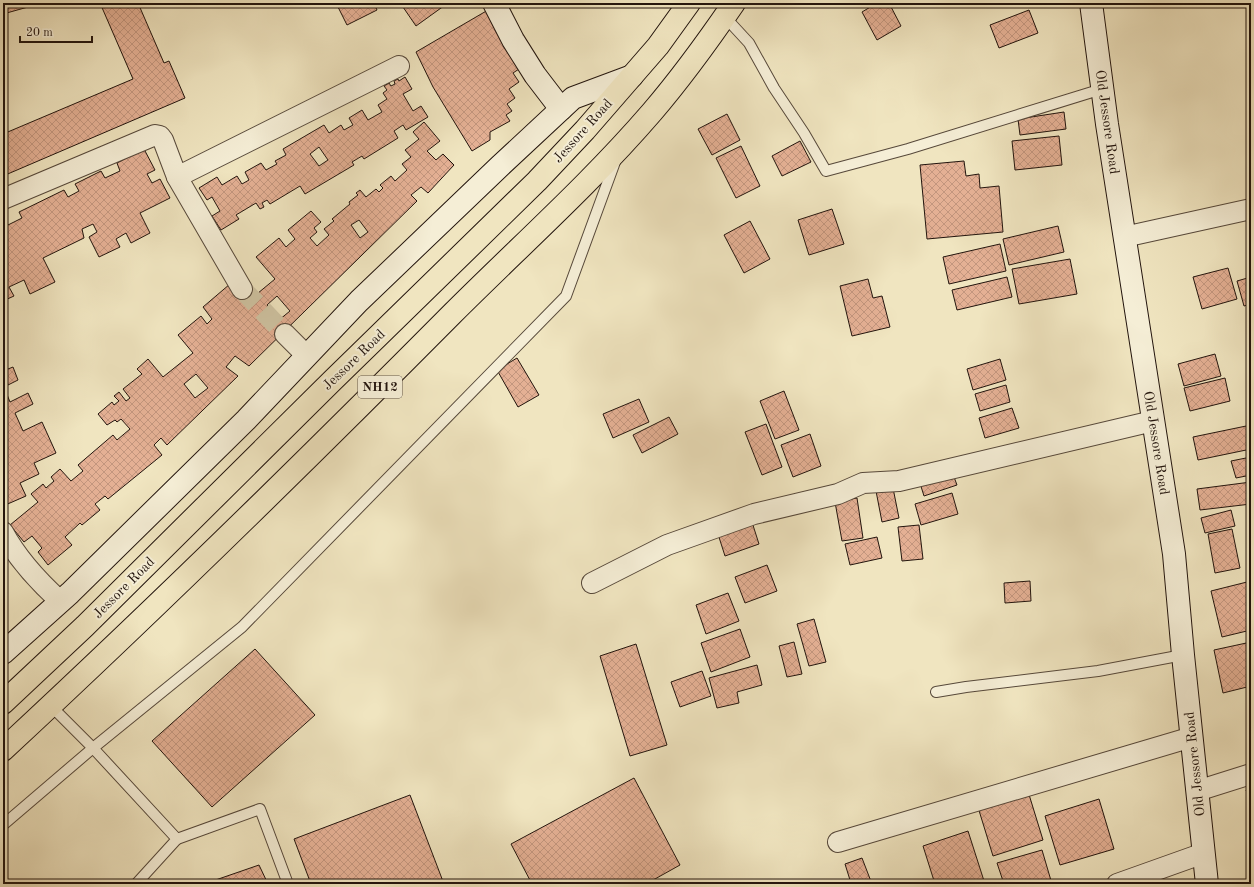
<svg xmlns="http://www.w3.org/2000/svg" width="1254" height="887" font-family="'Old Standard TT',serif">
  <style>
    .building { fill: url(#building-cross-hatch); stroke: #22140d; fill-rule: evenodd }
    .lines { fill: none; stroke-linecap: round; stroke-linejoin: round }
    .street-tunnel { stroke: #d1c6a5; stroke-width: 20; stroke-dasharray: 20 10; stroke-linecap: butt }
    .lane-casing { stroke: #56483a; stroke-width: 12 }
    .street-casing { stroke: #56483a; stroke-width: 22 }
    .secondary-casing { stroke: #22140d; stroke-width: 24 }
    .highway-casing { stroke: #22140d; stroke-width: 24 }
    .lane { stroke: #f5eed6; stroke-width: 10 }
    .street { stroke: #f5eed6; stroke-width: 20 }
    .secondary { stroke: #f5eed6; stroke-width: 22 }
    .highway { stroke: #f0e5c0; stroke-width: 22 }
    .labels { text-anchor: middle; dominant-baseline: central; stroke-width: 4; stroke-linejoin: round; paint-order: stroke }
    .shield { fill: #f5eed6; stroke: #615549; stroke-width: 1 }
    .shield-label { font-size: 13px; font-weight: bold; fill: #22140d }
    .street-label { font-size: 14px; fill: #22140d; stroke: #f5eed6 }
  </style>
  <defs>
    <pattern id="building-cross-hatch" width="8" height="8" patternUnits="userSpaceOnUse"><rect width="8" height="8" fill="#e4b094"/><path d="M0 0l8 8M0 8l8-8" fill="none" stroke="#c3967e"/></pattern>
  </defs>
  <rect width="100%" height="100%" fill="#f0e5c0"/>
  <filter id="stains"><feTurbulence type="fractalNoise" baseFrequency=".005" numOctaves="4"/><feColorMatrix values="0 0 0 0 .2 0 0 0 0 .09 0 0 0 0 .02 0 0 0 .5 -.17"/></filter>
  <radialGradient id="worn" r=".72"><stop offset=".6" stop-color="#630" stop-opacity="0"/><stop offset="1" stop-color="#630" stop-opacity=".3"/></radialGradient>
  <!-- building -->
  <g class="building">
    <path d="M3,3H26L28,7L3,14Z"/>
    <path d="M100,3H138L164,63L169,61L185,98L3,176V134L133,79Z"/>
    <path d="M336,3H374L377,10L347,25Z"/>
    <path d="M409,3H448L416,26L403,7Z"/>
    <path d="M877,3H889L901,26L877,40L862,12Z"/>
    <path d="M488,10L522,67L513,73L519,82L509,89L515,98L507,104L512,111L506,115L510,121L490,132V140L472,151L433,87L416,52Z"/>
    <path d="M1029,10L1038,33L999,48L990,25Z"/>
    <path d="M405,77L412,89L403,94L413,111L421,106L428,117L406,130L403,125L394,131L398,138L364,159L362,156L352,162L354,165L305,194L300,186L270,204L267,200L262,203L264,207L260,209L256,203L236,215L239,219L221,230L212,216L220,211L212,197L207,200L199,188L217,177L222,185L237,176L242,184L249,180L245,172L261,163L266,170L277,164L275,161L286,155L283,149L324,125L329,133L341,125L344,130L353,125L349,118L362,110L368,120L382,112L378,105L387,99L383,93L387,90L384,86L389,83L391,86L395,84L394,81L398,79L399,81ZM319,147L328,160L319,166L310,154Z"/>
    <path d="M1064,112L1066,129L1020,135L1018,119Z"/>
    <path d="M727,114L740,140L712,155L698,129Z"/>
    <path d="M424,122L440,141L427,151L436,160L443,154L454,165L428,193L421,187L411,195L417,201L249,366L235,356L226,367L238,376L167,445L161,438L154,445L162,455L108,499L105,496L95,504L100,510L82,525L80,523L65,537L72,545L48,565L38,552L42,548L32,536L24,542L10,525L38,502L31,494L43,484L46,488L54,481L51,477L60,469L71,481L83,471L78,465L113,435L117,440L130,429L121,419L117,422L115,420L107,425L98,414L112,402L114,405L119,401L114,396L119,392L126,401L130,398L123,389L142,374L137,369L148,359L163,377L193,353L178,335L201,316L207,324L212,319L203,307L230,284L246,303L275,279L256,257L279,238L286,247L295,239L288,230L311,211L321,222L314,228L317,232L310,238L317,246L329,235L324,229L334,221L332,219L350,204L349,202L358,195L356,193L360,190L366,197L376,189L379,192L383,188L380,185L391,176L395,181L407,170L402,164L411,157L405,150L419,139L413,132ZM359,220L368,232L360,238L351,225ZM277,296L290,311L279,320L267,305ZM196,374L208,388L195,398L184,384Z"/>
    <path d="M1059,136L1062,165L1015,170L1012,141Z"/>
    <path d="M800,141L811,162L782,176L772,156Z"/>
    <path d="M741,146L760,186L736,198L716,158Z"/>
    <path d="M144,149L155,170L147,174L152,183L160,179L170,198L140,213L150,233L131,243L126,233L116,239L120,247L99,257L89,237L97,232L93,224L82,229L84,238L43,258L55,282L30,294L24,280L9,287L14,296L3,301V222L6,221L8,225L22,218L19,212L64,190L68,197L79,191L75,184L101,171L105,178L120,171L117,163Z"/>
    <path d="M964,161L966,176L979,174L980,188L999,186L1003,232L927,239L920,165Z"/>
    <path d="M832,209L844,244L809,255L798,220Z"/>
    <path d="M750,221L770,259L744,273L724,235Z"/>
    <path d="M1058,226L1064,252L1009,265L1003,239Z"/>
    <path d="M1000,244L1006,271L949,284L943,257Z"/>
    <path d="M1070,259L1077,294L1019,304L1012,269Z"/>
    <path d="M1228,268L1237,299L1202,309L1193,277Z"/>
    <path d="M1007,277L1012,297L957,310L952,290Z"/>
    <path d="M1251,277V304L1244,306L1237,281Z"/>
    <path d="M868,279L873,298L882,296L890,327L852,336L840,286Z"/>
    <path d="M1215,354L1221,376L1184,386L1178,364Z"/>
    <path d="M517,358L539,395L518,407L497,370Z"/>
    <path d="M1000,359L1006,380L973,390L967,369Z"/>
    <path d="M13,367L18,380L4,387L10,402L28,393L33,404L15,413L23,431L42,422L56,453L34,463L39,474L20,483L26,496L3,506V371Z"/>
    <path d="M1225,378L1230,401L1190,411L1184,388Z"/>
    <path d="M1006,385L1010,402L980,411L975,394Z"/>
    <path d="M784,391L799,430L775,439L760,401Z"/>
    <path d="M639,399L649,422L613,438L603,414Z"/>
    <path d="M1012,408L1019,428L985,438L979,418Z"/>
    <path d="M669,417L678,434L642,453L633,435Z"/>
    <path d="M766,424L782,467L762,475L745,432Z"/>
    <path d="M1251,425V449L1198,460L1193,437Z"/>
    <path d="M810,434L821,466L793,477L781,445Z"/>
    <path d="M1251,457V475L1236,478L1231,461Z"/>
    <path d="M951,469L957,485L924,496L919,480Z"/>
    <path d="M1251,482V504L1200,510L1197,489Z"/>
    <path d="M893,488L899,518L882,522L876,491Z"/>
    <path d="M952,493L958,514L921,525L915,504Z"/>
    <path d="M857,498L863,538L842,541L835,502Z"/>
    <path d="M1231,510L1235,526L1205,533L1201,518Z"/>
    <path d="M751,519L759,544L725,556L717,531Z"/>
    <path d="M919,525L923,559L902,561L898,527Z"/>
    <path d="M1232,529L1240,568L1215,573L1208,534Z"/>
    <path d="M877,537L882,558L850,565L845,544Z"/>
    <path d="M767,565L777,591L745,603L735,577Z"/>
    <path d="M1030,581L1031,601L1005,603L1004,583Z"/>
    <path d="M1251,581V630L1222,637L1211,591Z"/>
    <path d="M728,593L739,621L706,634L696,605Z"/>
    <path d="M814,619L826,662L809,666L797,624Z"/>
    <path d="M740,629L750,657L711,672L701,643Z"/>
    <path d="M794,642L802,674L787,677L779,646Z"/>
    <path d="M1251,642V686L1223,693L1214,650Z"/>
    <path d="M636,644L667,745L630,756L600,656Z"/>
    <path d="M255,649L315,715L212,807L152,741Z"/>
    <path d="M757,665L762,685L737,692L739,703L717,708L709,678Z"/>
    <path d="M702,671L711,696L680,707L671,682Z"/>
    <path d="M634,778L680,865L646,884H532L511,844Z"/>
    <path d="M1027,788L1043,840L993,856L977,804Z"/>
    <path d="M1251,788V804L1246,790Z"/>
    <path d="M410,795L444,884H311L294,839Z"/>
    <path d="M1099,799L1114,849L1060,865L1045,816Z"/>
    <path d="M968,831L985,884H935L923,846Z"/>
    <path d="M1042,850L1052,884H1004L997,863Z"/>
    <path d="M862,858L872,884H839L850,880L845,864Z"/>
    <path d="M259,865L268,884H204Z"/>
    <path d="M107,880L108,884H96Z"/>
  </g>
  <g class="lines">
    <!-- street-tunnel -->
    <path class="street-tunnel" d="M242,289L285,334"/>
    <defs>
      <g id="lane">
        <path d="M725,17L749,43L774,88L804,133L826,171L908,149L1102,89"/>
        <path d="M936,692L966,687L1098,671L1183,655"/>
        <path d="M51,706L93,748L177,839L136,884"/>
        <path d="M3,825L93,748L242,627L566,296L615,162"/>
        <path d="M177,839L260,809L288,884"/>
      </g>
      <g id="street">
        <path d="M177,177L242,289"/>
        <path d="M3,199L155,135L160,136L163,140L177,177L399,66"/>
        <path d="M1124,237L1251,209"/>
        <path d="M285,334L307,356"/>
        <path d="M3,532C17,558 38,581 60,601"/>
        <path d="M592,583L667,545L754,514L838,494L863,483L899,481L1153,421"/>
        <path d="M1197,791L1251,774"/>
        <path d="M838,842L1192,737"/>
        <path d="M1117,884L1204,853"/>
      </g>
      <g id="secondary">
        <path d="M494,3L513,40L535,75L561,109"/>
        <path d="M1091,3L1107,124L1174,554L1183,655L1207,884"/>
        <path d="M3,653L70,593L246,420L359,301L500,166L573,98L632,76"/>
      </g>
      <g id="highway">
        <path d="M3,703L85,626L332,381L537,181L585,130L658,46L689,3"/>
        <path d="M3,750C156,608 305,462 452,314C519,247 590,184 652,112C682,77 708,41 734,3"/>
      </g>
    </defs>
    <!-- lane casing -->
    <use href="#lane" class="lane-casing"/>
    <!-- street casing -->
    <use href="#street" class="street-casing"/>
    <!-- secondary casing -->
    <use href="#secondary" class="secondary-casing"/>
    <!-- highway casing -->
    <use href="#highway" class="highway-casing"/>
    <!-- lane -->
    <use href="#lane" class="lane"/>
    <!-- street -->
    <use href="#street" class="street"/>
    <!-- secondary -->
    <use href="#secondary" class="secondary"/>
    <!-- highway -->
    <use href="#highway" class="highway"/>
  </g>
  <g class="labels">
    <!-- shield labels -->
    <rect class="shield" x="358" y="376" width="44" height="22" rx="3"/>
    <g class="shield-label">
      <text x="380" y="387">NH12</text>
    </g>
    <!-- street labels -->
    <g class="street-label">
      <text transform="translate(1107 122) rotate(82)">Old Jessore Road</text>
      <text transform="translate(583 131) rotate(-48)">Jessore Road</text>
      <text transform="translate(354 360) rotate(-44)">Jessore Road</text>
      <text transform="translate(1156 443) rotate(81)">Old Jessore Road</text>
      <text transform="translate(124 588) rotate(-45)">Jessore Road</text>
      <text transform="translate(1195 764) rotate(-96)">Old Jessore Road</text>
    </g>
  </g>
  <!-- margin -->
  <rect width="1254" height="887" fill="none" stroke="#f0e5c0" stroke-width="16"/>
  <rect x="4" y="4" width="1246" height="879" fill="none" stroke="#22140d" stroke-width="2"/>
  <rect x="8" y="8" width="1238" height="871" fill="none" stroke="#22140d"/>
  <!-- scale -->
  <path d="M20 36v6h72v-6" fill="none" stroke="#22140d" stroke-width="2"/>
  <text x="26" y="36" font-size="12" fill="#22140d" stroke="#f5eed6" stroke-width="3" paint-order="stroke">20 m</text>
  <rect width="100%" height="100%" filter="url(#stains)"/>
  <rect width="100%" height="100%" fill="url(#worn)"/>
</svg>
